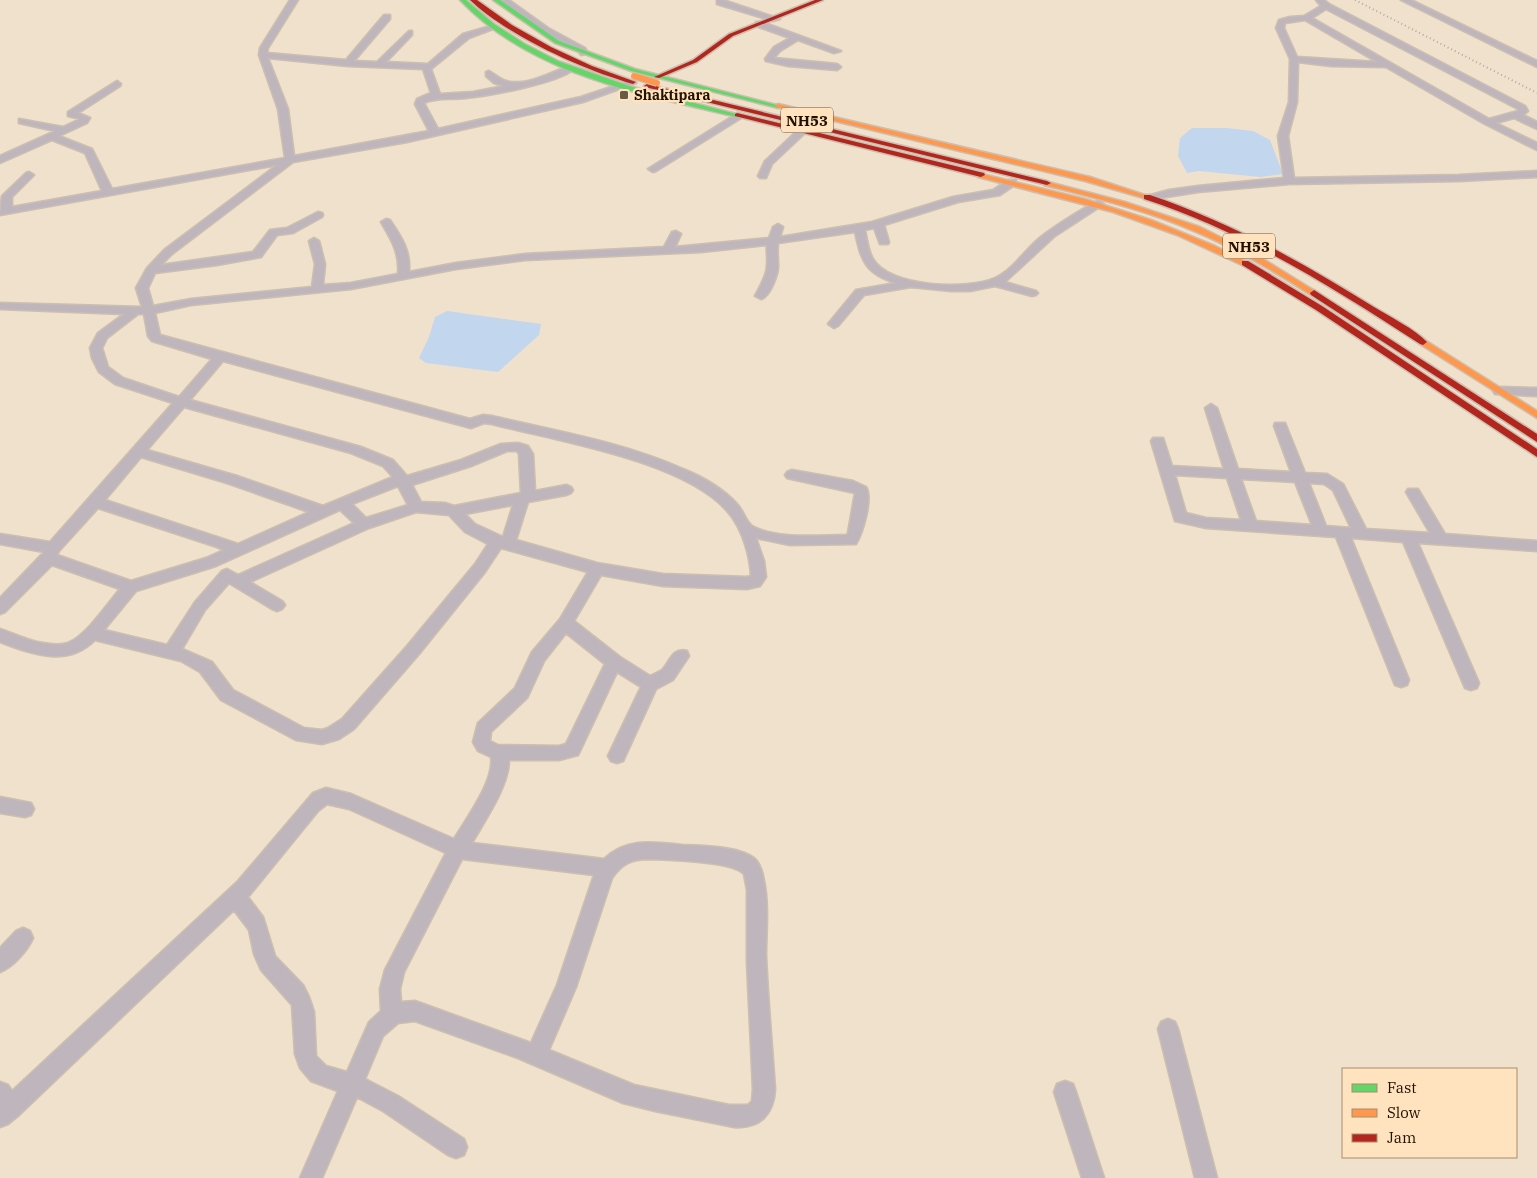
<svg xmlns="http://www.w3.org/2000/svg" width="1537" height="1178" font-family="'IBM Plex Serif',serif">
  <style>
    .water { fill: #c2d6ed }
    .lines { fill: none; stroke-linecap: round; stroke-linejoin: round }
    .street-casing { stroke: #ccbfaf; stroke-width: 3 }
    .fast-casing { stroke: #ccbfaf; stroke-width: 3 }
    .slow-casing { stroke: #ccbfaf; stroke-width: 3 }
    .jam-casing { stroke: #ccbfaf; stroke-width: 3 }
    .street { fill: #bfb6bd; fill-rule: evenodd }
    .fast { fill: #63d668; fill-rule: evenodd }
    .slow { fill: #ff974d; fill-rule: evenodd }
    .jam { fill: #b3261e; fill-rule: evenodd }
    .rail { stroke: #b3a8a2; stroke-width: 2; stroke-dasharray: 1 3; stroke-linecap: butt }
    .slow-bridge-casing { stroke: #ccbfaf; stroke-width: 8; stroke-linecap: butt }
    .slow-bridge { stroke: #ff974d; stroke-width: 6 }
    .poi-dot { fill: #695a48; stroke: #ffe2be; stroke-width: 2 }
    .labels { text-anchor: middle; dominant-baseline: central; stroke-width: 4.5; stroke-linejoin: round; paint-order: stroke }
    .far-poi-label { font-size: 14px; font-weight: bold; fill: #211100; stroke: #ffe2be; text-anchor: start }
    .shield { fill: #ffe2be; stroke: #645039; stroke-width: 1 }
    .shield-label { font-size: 15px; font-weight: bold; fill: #211100 }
  </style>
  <rect width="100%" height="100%" fill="#f0e1cd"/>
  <!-- water -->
  <g class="water">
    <path d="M1192,128H1226L1253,131L1270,140L1283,174L1261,177L1199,171L1187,173L1178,156L1180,138Z"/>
    <path d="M447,311L541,324L539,335L498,372L426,363L419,358L429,337L435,317Z"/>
  </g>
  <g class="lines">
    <defs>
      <g id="street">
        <path d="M290,0H298L268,48L267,53L346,60L384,15H390V19L354,61L377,62L409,31H412V35L386,62L428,64L463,34L494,25L498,27L469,38L431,69L440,94L473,92L504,86L494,83L486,76V72L489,71C495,74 499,79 506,81C528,87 550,72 570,66L574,69C559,83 488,96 466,98C452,100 437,97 424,103L438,129L581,97L632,80L636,83L583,102L407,142L293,162L172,254L161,265L253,252L270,230L287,228L318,212L322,213L323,215L322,217L293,233L277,235L261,257L217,265L155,273L148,288L153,306L191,299L312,287L315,264L309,241L314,238L319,241L325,264L323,285L351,283L398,274C400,253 391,239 381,222L386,219L390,220C401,236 411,251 409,272L456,263L525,254L664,247L672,232L676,231L681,234L675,247L769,238L773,227L778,224L783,227L780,237L872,222L953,197L993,190L1008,180H1016V184L1000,195L958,202L884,225L889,242L888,244H880L874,228L865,230C867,239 868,251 873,259C890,288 968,290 995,278C1011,271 1022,254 1035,242C1053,226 1075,214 1095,202L1099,201L1104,204L1055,236L1005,282L1036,291L1038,293L1036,295L1032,296L995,286L970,291H951L911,287L864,295L838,326L834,328L828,324L856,290L896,283C865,274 861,260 855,232L778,243C777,251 778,257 778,264C779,273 770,297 761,299L755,296C760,286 767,276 767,265C768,258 766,252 767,245L701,252L525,260L456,269L351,289L191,305L155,313L160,335L470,419L483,415L492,416C555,431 623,442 683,469C703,477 723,489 737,504C743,510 746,522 752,526C777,540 819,535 847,535L848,533L855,493L787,478L785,475L787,472L792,470L853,481L866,487C873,499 863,532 856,544L790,545L756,538L764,561L766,577L760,586L747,589L663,586L601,575L574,621L620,657L650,676C654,674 659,672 662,670C670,662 672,647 687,651L689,656L673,680L656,689L623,761L617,763L611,761L608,756L641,687L617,672L578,755L559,760H509C509,786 485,820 472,843L604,859C627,837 654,842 682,845C701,846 742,846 756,860C760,865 763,874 764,881C769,905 766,932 766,956C768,1001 772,1045 775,1089C774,1114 760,1129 734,1127L655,1111L623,1103L518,1058L415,1021L398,1023L383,1036L365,1079L398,1096L464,1139L467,1147L464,1155L456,1158L448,1155L383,1111L357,1097L322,1178H300L338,1091L311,1081L300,1068L295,1054L292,1005L261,970L254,954L249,930L234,910L19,1115L8,1124L0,1127V1082L8,1085L12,1091L238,881L313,793L326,788L351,794L454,839C466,819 495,780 491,757L478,751L473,742L478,723L515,688L532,652L560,619L588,572L501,548L485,572L419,654L354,729L339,739L322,744L296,740L221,700L200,672L181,661L95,640C67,668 32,654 0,642V629C12,633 24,639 37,642C47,644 59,646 68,643C87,635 107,604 120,589L52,565L5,612L0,614V598L44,552L0,544V534L50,542L173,403L115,384L99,372L92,358L90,348L98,333L124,314L0,309V303L142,307L136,288L147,268L164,250L277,165L0,215L2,196L26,173L29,172L34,175L12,197V207L102,191L85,153L52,140L0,163V156L55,131L19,123V119L63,127L80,119L68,116V112L117,81L121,84L120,86L78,113L90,118L87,123L59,136L92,149L112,189L285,158L278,109L259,55L260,48ZM268,58L348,66L423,69L431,93L417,99L415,104L429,131L294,156L288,109ZM138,314H144L148,336L152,341L212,359L179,397L123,378L108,367L102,348L107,338ZM223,361L471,428L484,423L492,424C557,441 685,461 728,512C742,528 750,555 751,576L747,577L663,574L597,563L516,540L528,502L566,495L571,493L573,490L571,487L566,485L535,491L533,454L528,446L518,443L501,444L461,460L407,476L393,460L361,447L190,400ZM184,407L351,453L383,466L393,477L323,506L237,476L147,450ZM507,451H517L519,454L521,493L454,506L445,503L421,502L412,485L471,466ZM141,457L227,483L309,512L238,544L105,500ZM398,486L408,505L366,518L352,504ZM513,505L503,537L475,524L465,514ZM98,508L217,547L224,550L206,558L131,581L57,555L59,551ZM340,510L354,523L238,575L227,569L222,571L195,602L167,645L104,630L136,591L216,566ZM416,512L449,515L465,532L488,544L475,564L407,646L342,719L328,728L322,730L304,728L233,690L212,662L182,649L205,610L229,583L272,609L277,611L282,609L285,605L282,601L250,582L369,528ZM566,633L605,664L566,744L559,746L498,745L490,741L491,732L527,698L544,661ZM327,804L349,809L446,853L385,970L380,989L381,1011L369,1022L347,1072L326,1066L316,1056L314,1012L309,997L303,985L275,956L263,917L248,897L318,811ZM462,859L594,875L557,985L531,1043L415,1001L401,1002L400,989L404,972ZM649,859C668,860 733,861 744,874L747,890V962L753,1089L752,1101L748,1105H729L634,1085L549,1050L576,987L612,878C622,864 631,859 649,859Z"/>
        <path d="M500,0H509L548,28L585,48L588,53L581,55L579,52L542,32Z"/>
        <path d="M717,0H723L780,19L773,21L717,4Z"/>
        <path d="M1316,0H1324L1329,4L1525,106L1528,111L1523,115L1537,122V129L1514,118L1496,123L1537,143V150L1485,124L1386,67L1331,66L1298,62L1297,102L1288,136L1294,178L1459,175L1537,171V177L1459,181L1289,184L1198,192L1147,200V196L1169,190L1198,186L1284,178L1278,136L1289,102L1290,59L1276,28L1279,20L1290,17L1304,16L1321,6ZM1326,9L1518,109V111L1489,119L1312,18ZM1305,20L1377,62L1297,57L1284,28L1285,23Z"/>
        <path d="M1401,0H1411L1537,61V67Z"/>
        <path d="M756,22H762L841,51L834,53L798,40L780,51L774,58L837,64L841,67L837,70L788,66L766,61L765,59L774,47L790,38L756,26Z"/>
        <path d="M738,113L743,116L741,118L656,171L653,172L648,169Z"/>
        <path d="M802,128L807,131L805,133L772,164L766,178H760L758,176L765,161L799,129Z"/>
        <path d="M1499,387L1537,388V396L1495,394L1493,391Z"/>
        <path d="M1211,404L1217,408L1238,469L1291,472L1274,426L1275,423H1285L1305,473L1327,474L1343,484L1366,529L1430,533L1406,492L1408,489H1418L1445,534L1537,541V551L1418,543L1479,683L1477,688L1471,690L1465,688L1403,542L1351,538L1409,680L1407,685L1401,687L1395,685L1393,680L1336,537L1206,528L1175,521L1151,441L1153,438H1163L1172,466L1224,469L1205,408ZM1175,475L1227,478L1241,520L1206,518L1186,513ZM1241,479L1295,482L1312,525L1256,521ZM1309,483L1324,484L1333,490L1351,528L1326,526Z"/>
        <path d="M0,797L31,803L34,809L31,815L25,817L0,813Z"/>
        <path d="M23,928L30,931L33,938C27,951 13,967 0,972V948L16,931Z"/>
        <path d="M1168,1019L1175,1022L1178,1029L1217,1178H1195L1158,1029L1161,1022Z"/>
        <path d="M1065,1081L1073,1084L1076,1092L1104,1178H1082L1054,1092L1057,1084Z"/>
      </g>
      <g id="fast">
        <path d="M460,0H466L494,24L525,44L558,61L629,86L740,115L737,117C642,94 531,75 460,0Z"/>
        <path d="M493,0H500L559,41L635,69L781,106L778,108L631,71L555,43Z"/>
      </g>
      <g id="slow">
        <path d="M778,104L1090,177L1151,197L1147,199L1085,181L776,107L775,106Z"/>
        <path d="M978,173L1085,199L1151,220L1215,246L1249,263L1242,265L1177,235L1113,212L978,177Z"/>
        <path d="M1044,181L1125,202L1200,227L1260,257L1318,293L1314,296L1311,295C1274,271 1235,248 1194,231C1146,210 1095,198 1044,185Z"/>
        <path d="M1423,339L1537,411V418L1420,344V340Z"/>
      </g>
      <g id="jam">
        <path d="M470,0H477L512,25L551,47L592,66L636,82L633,84C583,70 508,36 470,0Z"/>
        <path d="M815,0H823L733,36L697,62L659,78L654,77L693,60L729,34Z"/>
        <path d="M647,84L1047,181L1051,183L1047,185L645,87L644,86Z"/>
        <path d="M737,113L984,173L985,175L981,177L735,116V114Z"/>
        <path d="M1144,195H1150C1230,222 1302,262 1374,307C1390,317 1415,329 1427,342L1423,345L1420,344C1330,286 1247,233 1144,199Z"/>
        <path d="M1242,261H1248L1322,306L1537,449V457L1316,310L1242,265Z"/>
        <path d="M1314,290L1537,434V442L1311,295L1310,293Z"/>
      </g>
    </defs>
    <!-- street casing -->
    <use href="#street" class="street-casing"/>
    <!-- fast casing -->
    <use href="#fast" class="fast-casing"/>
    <!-- slow casing -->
    <use href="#slow" class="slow-casing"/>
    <!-- jam casing -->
    <use href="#jam" class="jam-casing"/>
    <!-- street -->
    <use href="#street" class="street"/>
    <!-- fast -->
    <use href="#fast" class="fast"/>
    <!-- slow -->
    <use href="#slow" class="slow"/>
    <!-- jam -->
    <use href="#jam" class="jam"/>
    <!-- rail -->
    <path class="rail" d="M1355,0L1537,93"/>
    <defs>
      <path id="slow-bridge" d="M634,76L657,83"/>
    </defs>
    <!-- slow-bridge casing -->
    <use href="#slow-bridge" class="slow-bridge-casing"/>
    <!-- slow-bridge -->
    <use href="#slow-bridge" class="slow-bridge"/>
  </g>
  <!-- markers -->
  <rect class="poi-dot" x="619" y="90" width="10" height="10" rx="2.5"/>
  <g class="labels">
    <!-- far-poi labels -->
    <g class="far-poi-label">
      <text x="634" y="95">Shaktipara</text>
    </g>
    <!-- shield labels -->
    <g class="shield">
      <rect x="781" y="107.5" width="52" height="25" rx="4"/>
      <rect x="1223" y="233.5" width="52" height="25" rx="4"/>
    </g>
    <g class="shield-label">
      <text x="807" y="120">NH53</text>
      <text x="1249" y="246">NH53</text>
    </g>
  </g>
  <!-- legend -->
  <rect x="1342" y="1068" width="175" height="90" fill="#ffe2be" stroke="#a68e72"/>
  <rect x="1352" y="1084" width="25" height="8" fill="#63d668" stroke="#a68e72"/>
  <text x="1387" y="1093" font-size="15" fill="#211100">Fast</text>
  <rect x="1352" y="1109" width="25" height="8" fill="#ff974d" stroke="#a68e72"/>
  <text x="1387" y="1118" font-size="15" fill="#211100">Slow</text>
  <rect x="1352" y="1134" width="25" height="8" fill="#b3261e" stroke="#a68e72"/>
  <text x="1387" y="1143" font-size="15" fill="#211100">Jam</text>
</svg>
